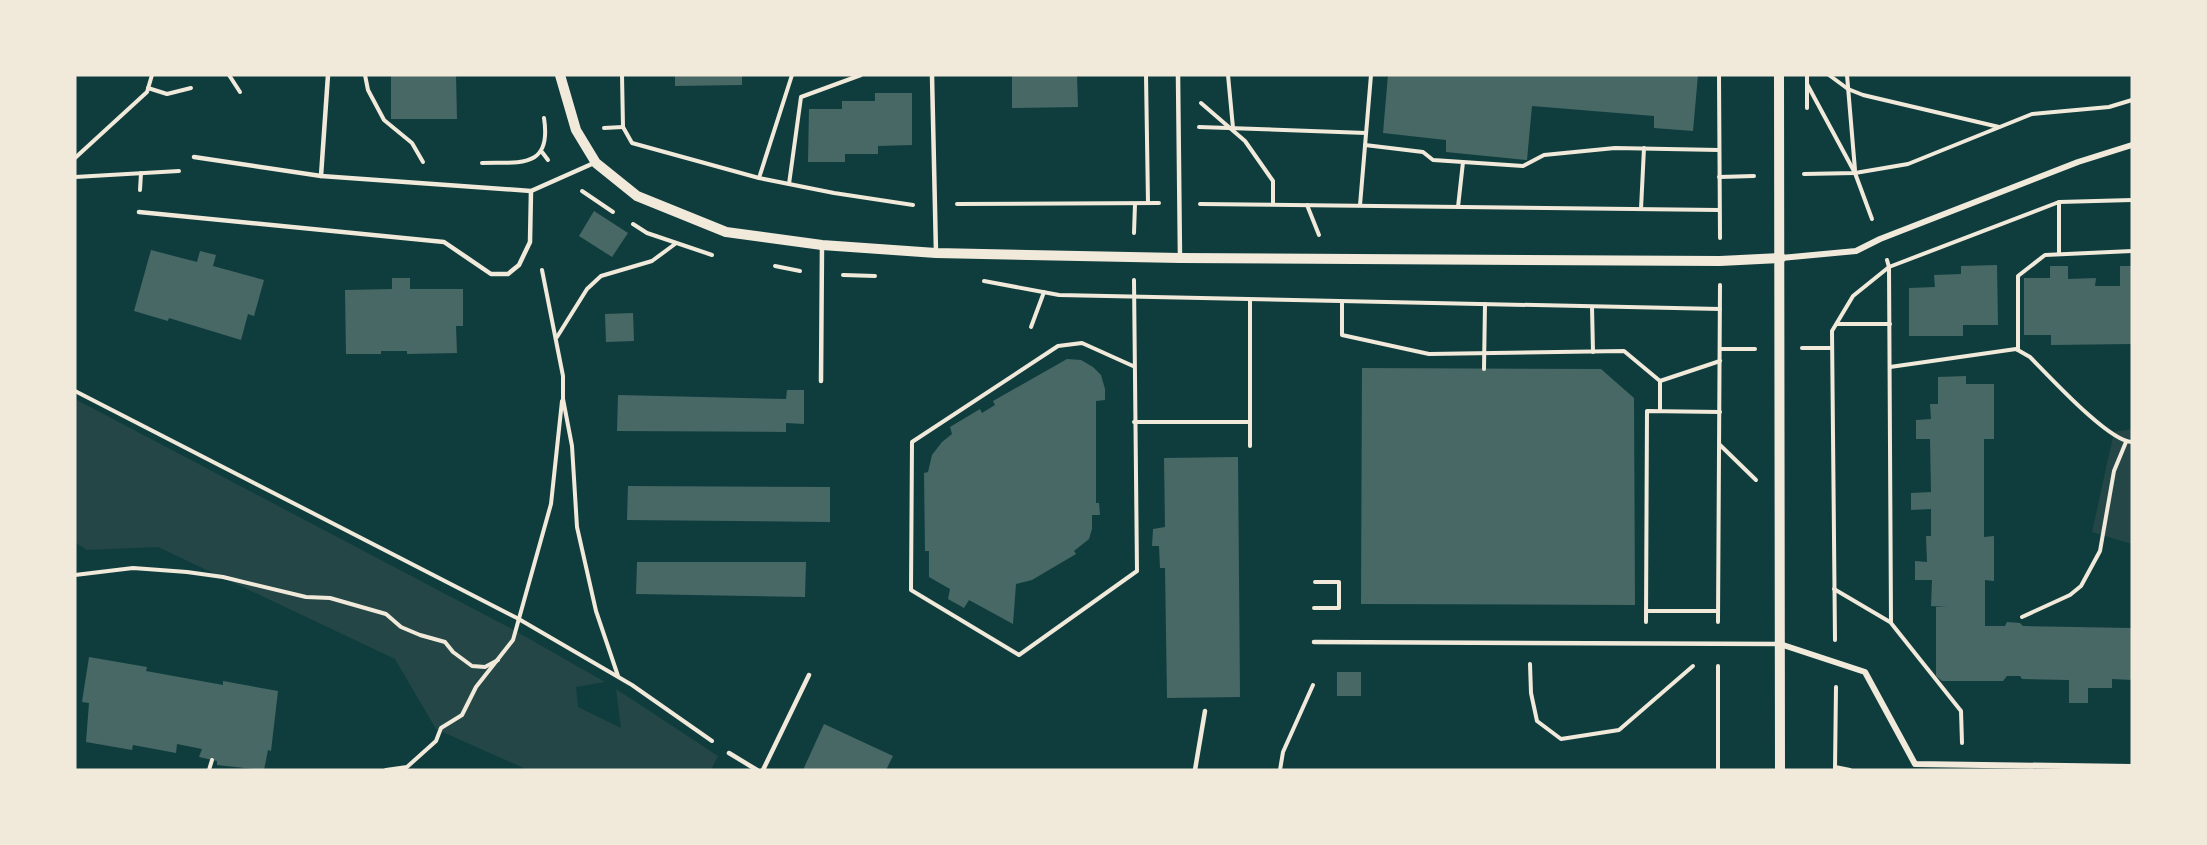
<svg xmlns="http://www.w3.org/2000/svg" width="2207" height="845" font-family="Arial,sans-serif">
  <style>
    .green { fill: #244646 }
    .building { fill: #486865 }
    .lines { fill: none; stroke-linecap: round; stroke-linejoin: round }
    .path { stroke: #f1e9da; stroke-width: 4 }
    .service { stroke: #f1e9da; stroke-width: 4.5 }
    .minor { stroke: #f1e9da; stroke-width: 6 }
    .tertiary { stroke: #f1e9da; stroke-width: 10 }
  </style>
  <rect width="100%" height="100%" fill="#0f3d3e"/>
  <!-- green -->
  <g class="green">
    <path d="M75,399L512,629L605,682L576,687L578,707L621,728L616,689L718,756L711,770H528L436,729L395,659L158,547L87,550L75,542Z"/>
    <path d="M2132,429V544L2092,532L2114,432Z"/>
  </g>
  <!-- building -->
  <g class="building">
    <path d="M391,75H456L457,119H391Z"/>
    <path d="M675,75H742V85L675,86Z"/>
    <path d="M1012,75H1077L1078,107L1012,108Z"/>
    <path d="M1388,75H1698L1693,131L1654,128V116L1532,106L1527,160L1446,152V140L1383,133Z"/>
    <path d="M875,93H912V145L878,146V154H845V162H808L809,109H842V101H875Z"/>
    <path d="M594,211L628,233L612,257L579,236Z"/>
    <path d="M151,250L197,262L200,251L216,255L213,266L264,280L254,316L248,314L241,340L169,318L168,321L134,311Z"/>
    <path d="M1997,265L1998,325H1963V336H1909V288L1935,287L1934,275L1961,274V266Z"/>
    <path d="M2050,266H2068V279L2096,278L2095,286H2120V266H2132V344L2051,345V335H2024V278H2050Z"/>
    <path d="M392,278H410V289H463V326H456L457,353L407,354V351H381V354H346L345,290L392,289Z"/>
    <path d="M633,313L634,341L606,342L605,314Z"/>
    <path d="M1067,359L1081,360L1093,367L1101,375L1105,389V400L1096,401V503H1099L1100,515H1092V529L1089,539L1074,551L1076,554L1032,580L1016,584L1013,624L969,600L964,608L948,599L950,589L929,577V551H925L924,473L928,472L932,455L942,442L952,434L950,427L980,409L982,413L995,405L993,401Z"/>
    <path d="M1362,368L1601,369L1634,398L1635,605L1361,604Z"/>
    <path d="M1966,376V384H1994V439H1984V537L1994,536V581L1985,580V626H2005L2007,622L2020,623L2023,626L2132,628V680L2112,679V688H2088V703H2069V680L2022,679L2020,676H2007L2003,681H1942L1936,676V607H1947L1931,606L1932,580H1915V561L1927,562L1926,536H1931V509L1911,510V493L1931,492L1930,439H1916V420L1931,419L1930,404H1938V377Z"/>
    <path d="M787,390H804V424L786,423V432L617,431L618,395L786,399Z"/>
    <path d="M1238,457L1240,697L1167,698L1165,568H1160L1159,546H1152L1153,529L1165,527L1164,458Z"/>
    <path d="M628,486L830,487V522L627,520Z"/>
    <path d="M637,562H806L805,597L636,594Z"/>
    <path d="M89,657L147,667L146,671L223,685V681L278,691L271,751L268,750L264,770L217,765V761L199,757L202,749L177,744L176,753L133,745L132,750L86,742L89,703L82,702Z"/>
    <rect x="1337" y="672" width="24" height="24"/>
    <path d="M824,724L893,756L886,770H803Z"/>
  </g>
  <g class="lines">
    <!-- path -->
    <g class="path">
      <path d="M229,75L240,92"/>
      <path d="M365,75L368,90L384,120L412,143L423,162"/>
      <path d="M622,75L623,127L632,143L759,178L834,193L913,205"/>
      <path d="M1146,75L1148,203"/>
      <path d="M1228,75L1233,128"/>
      <path d="M1719,75L1720,238"/>
      <path d="M1829,75L1848,89L1863,95L1999,127"/>
      <path d="M1847,75L1855,170"/>
      <path d="M1807,84L1855,173L1872,219"/>
      <path d="M148,88L167,94L191,88"/>
      <path d="M1201,103L1245,141L1273,181V204"/>
      <path d="M1807,108V75"/>
      <path d="M1199,127L1366,133"/>
      <path d="M604,128L623,127"/>
      <path d="M1365,145L1423,152L1433,160L1523,166L1544,155L1615,148L1719,150"/>
      <path d="M542,152L548,160"/>
      <path d="M75,158L147,92L152,75"/>
      <path d="M482,163C520,162 552,169 544,118"/>
      <path d="M1804,174L1855,173L1908,164L2032,114L2109,107L2132,100"/>
      <path d="M75,177L179,171"/>
      <path d="M1719,177L1754,176"/>
      <path d="M759,178L792,75"/>
      <path d="M789,184L801,97L861,75"/>
      <path d="M140,190L141,173"/>
      <path d="M582,191L613,212"/>
      <path d="M957,204L1159,203"/>
      <path d="M1200,204L1719,210"/>
      <path d="M1307,205L1319,235"/>
      <path d="M1360,205L1371,75"/>
      <path d="M1458,207L1463,162"/>
      <path d="M1641,209L1644,148"/>
      <path d="M633,224L647,233L712,255"/>
      <path d="M1134,233L1135,204"/>
      <path d="M2059,253V202"/>
      <path d="M1887,260L1889,267L1891,623L1961,711L1962,743"/>
      <path d="M775,266L800,271"/>
      <path d="M542,270L563,376V399L572,446L577,527L596,611L618,676"/>
      <path d="M843,275L875,276"/>
      <path d="M984,281L1059,295L1720,309"/>
      <path d="M1250,300V446"/>
      <path d="M1342,302V335L1429,354L1624,351L1660,381V411"/>
      <path d="M1592,307L1593,352"/>
      <path d="M1837,324H1890"/>
      <path d="M1031,327L1044,292"/>
      <path d="M557,337L587,289L601,276L652,261L675,244"/>
      <path d="M1802,348H1831"/>
      <path d="M1720,349H1755"/>
      <path d="M2018,350V276L2045,255L2132,251"/>
      <path d="M1133,366L1082,343L1058,346L912,442L911,590L1019,655L1137,571L1134,280"/>
      <path d="M1890,367L2016,349L2030,357C2048,375 2109,442 2132,442"/>
      <path d="M1484,369L1485,304"/>
      <path d="M1660,381L1720,361"/>
      <path d="M75,391L517,618L632,685L712,741"/>
      <path d="M1134,422H1250"/>
      <path d="M1720,445L1756,480"/>
      <path d="M75,575L133,568L187,572L223,577L306,597L330,598L386,614L401,627L420,635L445,642L453,652L472,666L485,667L498,660"/>
      <path d="M1834,589L1890,622"/>
      <path d="M1314,608H1339V582H1315"/>
      <path d="M1646,611H1718"/>
      <path d="M2022,617L2070,595L2081,586L2100,551L2114,471L2126,442"/>
      <path d="M1646,622L1647,411L1720,412"/>
      <path d="M1718,622L1720,285"/>
      <path d="M1835,640L1832,331L1853,296L1889,267L2059,202L2132,200"/>
      <path d="M1530,664L1531,693L1537,721L1561,739L1619,730L1693,666"/>
      <path d="M1835,767L1850,770"/>
      <path d="M209,770L212,760"/>
      <path d="M386,770L407,767L436,741L441,728L462,715L476,687L513,640L551,504L562,401"/>
      <path d="M1280,770L1283,752L1313,685"/>
      <path d="M1718,770V666"/>
      <path d="M1835,770L1836,687"/>
    </g>
    <!-- service -->
    <g class="service">
      <path d="M932,75L936,253"/>
      <path d="M1178,75L1180,258"/>
      <path d="M194,157L321,176L531,191L594,163"/>
      <path d="M321,176L328,75"/>
      <path d="M139,212L444,242L491,274H508L519,265L530,242L531,191"/>
      <path d="M821,381L822,245"/>
      <path d="M1314,642L1780,644"/>
      <path d="M729,753L757,770"/>
      <path d="M763,770L809,675"/>
      <path d="M1195,770L1205,711"/>
    </g>
    <!-- minor -->
    <g class="minor">
      <path d="M1781,258L1856,251L1880,239L2078,162L2132,145"/>
      <path d="M1780,644L1865,672L1915,764L2132,767"/>
    </g>
    <!-- tertiary -->
    <g class="tertiary">
      <path d="M560,75L576,130L596,163L637,196L726,232L822,245L936,253L1180,258L1720,261L1781,258"/>
      <path d="M1779,75L1780,770"/>
    </g>
  </g>
  <!-- border -->
  <rect width="2207" height="845" fill="none" stroke="#f1e9da" stroke-width="153"/>
</svg>
